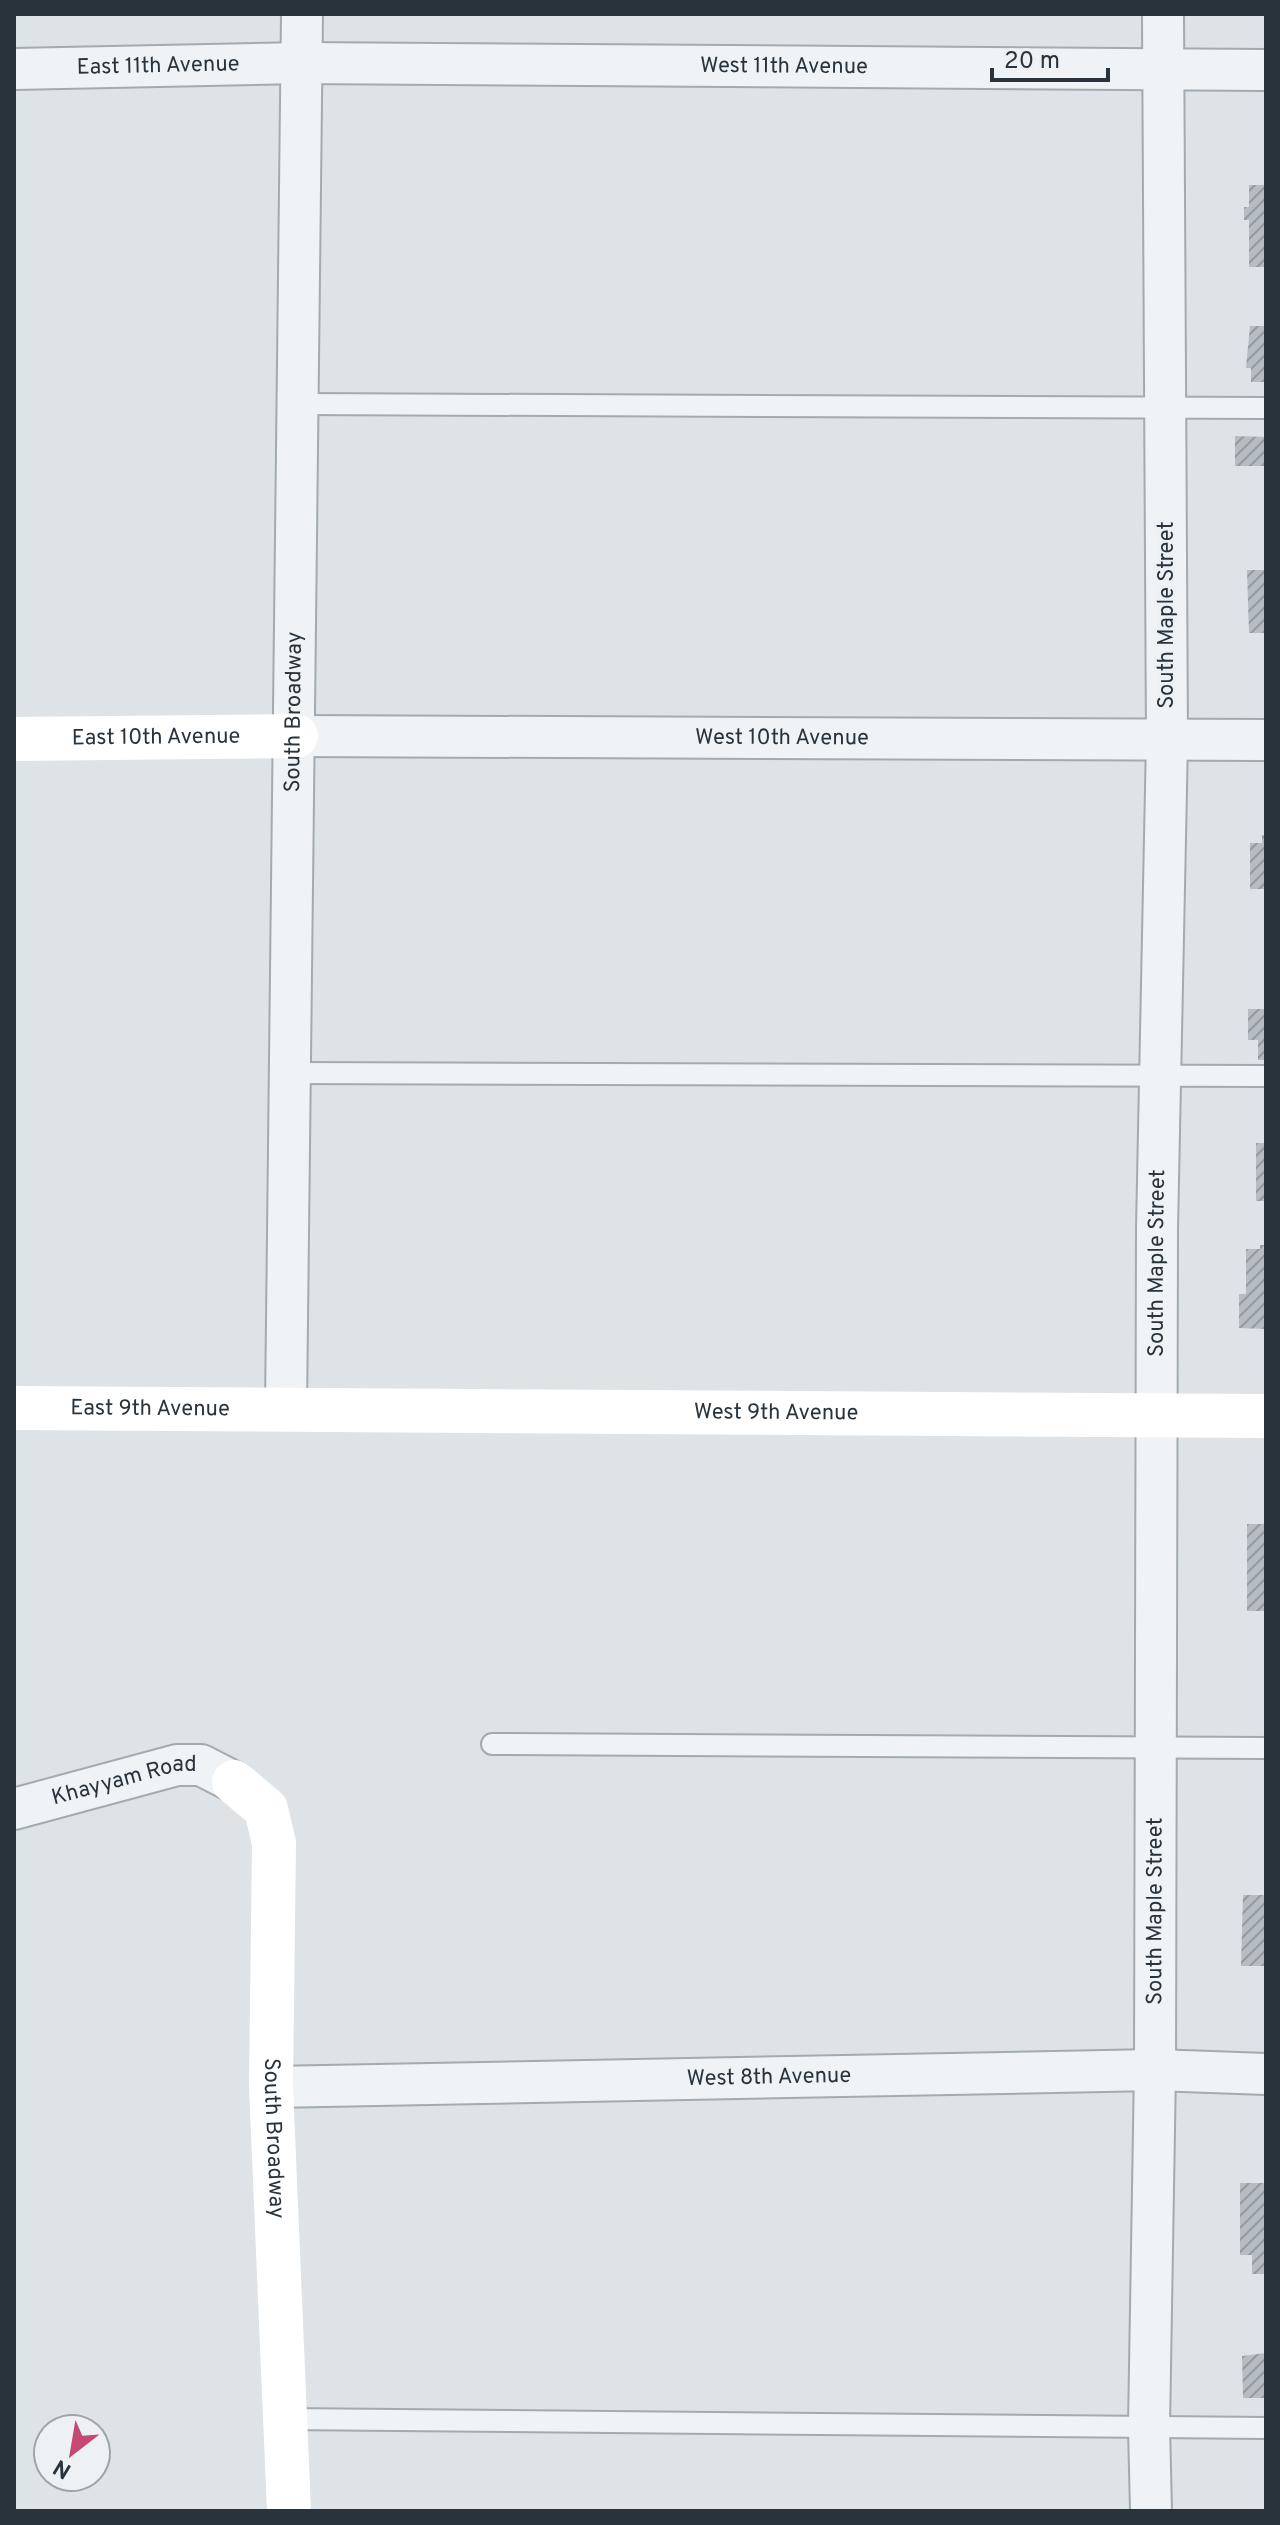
<svg xmlns="http://www.w3.org/2000/svg" width="1280" height="2525" font-family="Overpass,sans-serif">
  <style>
    .building { fill: url(#building-hatch) }
    .lines { fill: none; stroke-linecap: round; stroke-linejoin: round }
    .lane-casing { stroke: #a3abb0; stroke-width: 24 }
    .street-casing { stroke: #a3abb0; stroke-width: 44 }
    .lane { stroke: #f0f3f5; stroke-width: 20 }
    .street { stroke: #f0f3f5; stroke-width: 40 }
    .secondary { stroke: #fff; stroke-width: 44 }
    .labels { text-anchor: middle; dominant-baseline: central; stroke-width: 7; stroke-linejoin: round; paint-order: stroke }
    .street-label { font-size: 22px; fill: #28333c; stroke: #edf1f4 }
  </style>
  <defs>
    <pattern id="building-hatch" width="6" height="6" patternUnits="userSpaceOnUse" patternTransform="scale(2)"><rect width="6" height="6" fill="#b5bdc3"/><path d="M-1 1l2-2M0 6l6-6M5 7l2-2" fill="none" stroke="#939aa0"/></pattern>
  </defs>
  <rect width="100%" height="100%" fill="#dde3e6"/>
  <!-- building -->
  <g class="building">
    <path d="M1249,185H1266V267H1249V220H1244V207H1249Z"/>
    <path d="M1250,326H1266V382H1251V368H1246Z"/>
    <path d="M1235,436L1266,437V466H1235Z"/>
    <path d="M1247,570H1266V633H1249Z"/>
    <path d="M1262,835L1266,836V889H1250V843H1262Z"/>
    <path d="M1248,1009H1266V1060H1258V1040H1248Z"/>
    <rect x="1256" y="1143" width="10" height="58"/>
    <path d="M1260,1245H1266V1329L1239,1328V1294H1246V1249H1260Z"/>
    <rect x="1247" y="1524" width="19" height="87"/>
    <path d="M1243,1895H1266V1966H1241Z"/>
    <path d="M1240,2183H1266V2274H1252V2255H1240Z"/>
    <path d="M1266,2353V2398H1243L1242,2356Z"/>
  </g>
  <g class="lines">
    <defs>
      <g id="lane">
        <path d="M298,404L1266,408"/>
        <path d="M291,1073L1266,1076"/>
        <path d="M492,1744L1266,1748"/>
        <path d="M284,2419L1266,2428"/>
      </g>
      <g id="street">
        <path id="s1" d="M14,69L302,63L1266,70"/>
        <path id="s2" d="M296,736L1266,740"/>
        <path id="s3" d="M286,1408L302,14"/>
        <path id="s4" d="M14,1809L177,1765H201L234,1782"/>
        <path id="s5" d="M271,2087L1155,2070L1266,2074"/>
        <path id="s6" d="M1151,2511L1149,2427L1155,2070L1157,1229L1167,740L1163,14"/>
      </g>
    </defs>
    <!-- lane casing -->
    <use href="#lane" class="lane-casing"/>
    <!-- street casing -->
    <use href="#street" class="street-casing"/>
    <!-- lane -->
    <use href="#lane" class="lane"/>
    <!-- street -->
    <use href="#street" class="street"/>
    <!-- secondary -->
    <g class="secondary">
      <path id="s7" d="M14,739L296,736"/>
      <path id="s8" d="M14,1408L1266,1416"/>
      <path id="s9" d="M234,1782L266,1809L274,1843L271,2087L289,2511"/>
    </g>
  </g>
  <g class="labels">
    <!-- street labels -->
    <g class="street-label">
      <text stroke="none"><textPath href="#s1" startOffset="144">East 11th Avenue</textPath></text>
      <text stroke="none"><textPath href="#s1" startOffset="770">West 11th Avenue</textPath></text>
      <text transform="translate(1167 615) rotate(-90)">South Maple Street</text>
      <text stroke="none"><textPath href="#s3" startOffset="696">South Broadway</textPath></text>
      <text stroke="none"><textPath href="#s7" startOffset="142">East 10th Avenue</textPath></text>
      <text stroke="none"><textPath href="#s2" startOffset="486">West 10th Avenue</textPath></text>
      <text stroke="none"><textPath href="#s6" startOffset="1248">South Maple Street</textPath></text>
      <text stroke="none"><textPath href="#s8" startOffset="136">East 9th Avenue</textPath></text>
      <text stroke="none"><textPath href="#s8" startOffset="762">West 9th Avenue</textPath></text>
      <text stroke="none"><textPath href="#s4" startOffset="114">Khayyam Road</textPath></text>
      <text stroke="none"><textPath href="#s6" startOffset="600">South Maple Street</textPath></text>
      <text stroke="none"><textPath href="#s5" startOffset="498">West 8th Avenue</textPath></text>
      <text stroke="none"><textPath href="#s9" startOffset="372">South Broadway</textPath></text>
    </g>
  </g>
  <!-- border -->
  <rect width="1280" height="2525" fill="none" stroke="#28333c" stroke-width="32"/>
  <!-- north arrow -->
  <g transform="translate(72 2453) rotate(211)"><circle r="38" fill="#edf1f4" stroke="#9ea5aa" stroke-width="2"/>
  <path d="M0-6L14 30L0 20L-14 30Z" fill="#c64873"/>
  <text y="-12" font-size="22" font-weight="bold" text-anchor="middle" fill="#28333c">N</text>
  </g>
  <!-- scale -->
  <path d="M992 68v12h116v-12" fill="none" stroke="#28333c" stroke-width="4"/>
  <text x="1004" y="68" font-size="24" fill="#28333c" stroke="#edf1f4" stroke-width="6" paint-order="stroke">20 m</text>
</svg>
